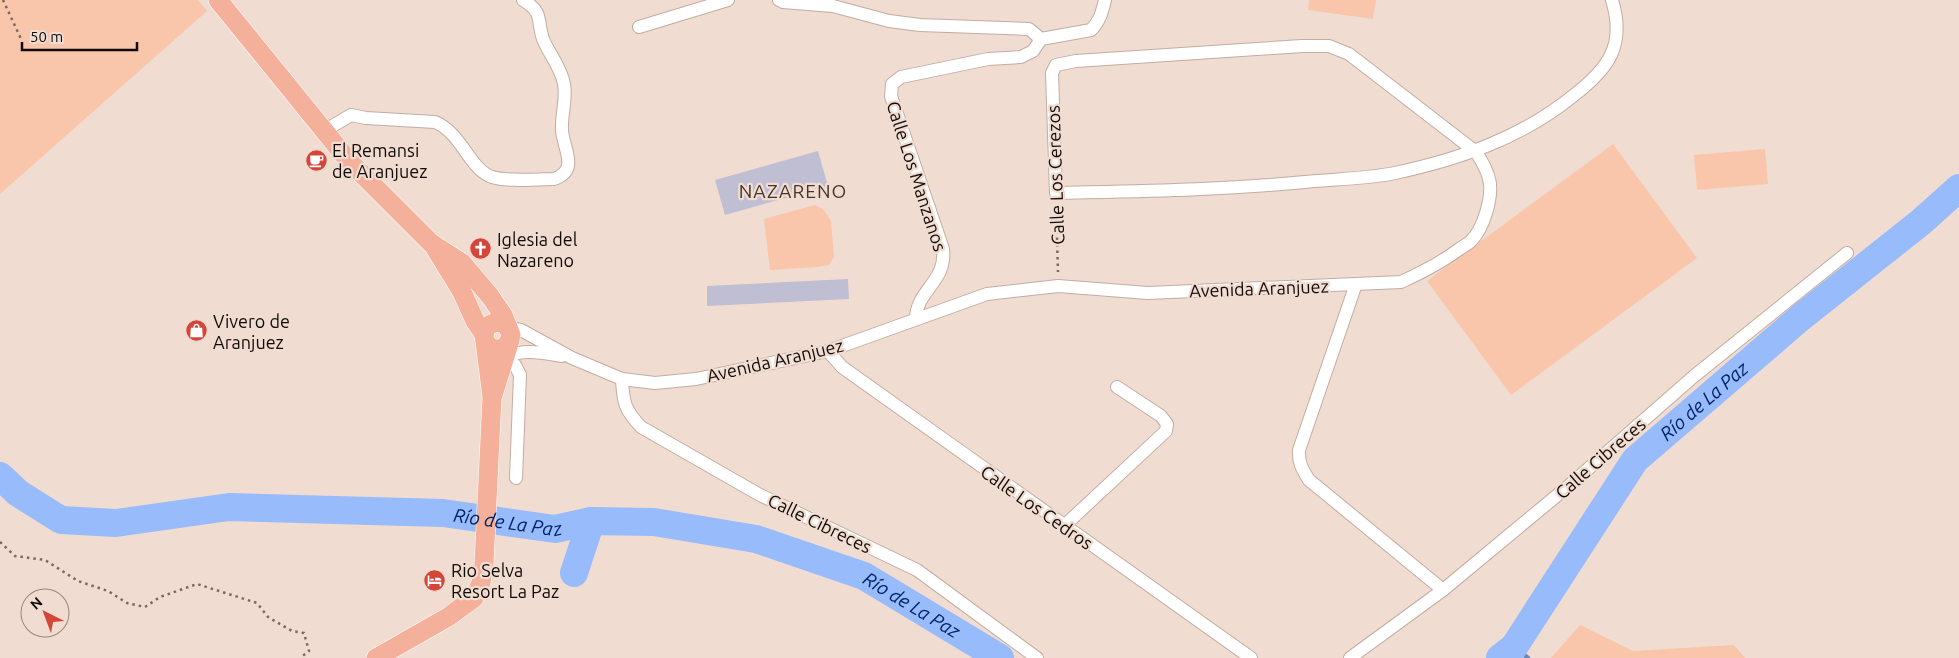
<svg xmlns="http://www.w3.org/2000/svg" width="1959" height="658" font-family="Ubuntu,sans-serif">
  <style>
    .green { fill: #f9c6ab }
    .lines { fill: none; stroke-linecap: round; stroke-linejoin: round }
    .stream { stroke: #6f86b2; stroke-width: 4.5 }
    .river { stroke: #97bbfb; stroke-width: 28 }
    .building { fill: #bfbed2 }
    .minor-casing { stroke: #c1ada3; stroke-width: 14 }
    .primary-casing { stroke: #fff; stroke-width: 20 }
    .path { stroke: #776a63; stroke-width: 2.5; stroke-dasharray: 2.5 4; stroke-linecap: butt }
    .minor { stroke: #fff; stroke-width: 12 }
    .primary { stroke: #f4b09a; stroke-width: 19 }
    .labels { text-anchor: middle; dominant-baseline: central; stroke-width: 4.5; stroke-linejoin: round; paint-order: stroke }
    .poi-label { font-size: 18px; fill: #110b07; stroke: #f1dcd1; text-anchor: start }
    .street-label { font-size: 18px; fill: #110b07; stroke: #f1dcd1 }
    .neighbourhood-label { font-size: 19px; letter-spacing: 1px; fill: #46352d; stroke: #f1dcd1 }
    .water-label { font-size: 19px; font-style: italic; fill: #002268; stroke: #f1dcd1 }
  </style>
  <rect width="100%" height="100%" fill="#f1dcd1"/>
  <!-- green -->
  <g class="green">
    <path d="M0,0H198L207,11L0,194Z"/>
    <path d="M1309,0H1376L1373,19L1308,10Z"/>
    <path d="M1613,144L1697,258L1511,395L1427,281Z"/>
    <path d="M1765,149L1768,184L1697,190L1694,155Z"/>
    <path d="M815,205L823,209L831,221L834,257L829,265L818,267L770,270L764,219Z"/>
    <path d="M1580,625L1633,651L1734,645L1745,658H1551Z"/>
  </g>
  <g class="lines">
    <!-- stream -->
    <path class="stream" d="M1514,647L1528,658"/>
    <!-- river -->
    <g class="river">
      <path id="s1" d="M0,476L18,493L61,520L116,523L229,507L443,513L555,529L591,521L654,522L756,539L864,576L1000,658"/>
      <path d="M574,573L591,521"/>
      <path id="s2" d="M1500,658L1514,647L1635,460L1800,318L1921,222L1959,188"/>
    </g>
  </g>
  <!-- building -->
  <g class="building">
    <path d="M818,151L828,186L725,215L715,180Z"/>
    <path d="M848,279L849,299L707,306V286Z"/>
  </g>
  <g class="lines">
    <defs>
      <g id="minor">
        <path d="M779,0L783,2L833,6L889,21L920,25L1029,29L1041,39L1033,51L1021,57L988,59L901,77L892,84L891,96L943,249C947,282 916,290 916,319"/>
        <path d="M639,27L728,0"/>
        <path d="M1041,39L1091,30C1100,21 1102,12 1105,0"/>
        <path d="M324,131L351,115L366,118L435,122C462,133 469,169 492,177C509,182 536,179 554,179C580,170 563,149 562,130C561,114 567,100 564,84C561,67 549,54 543,39C540,31 540,20 537,13C534,7 528,3 523,0"/>
        <path d="M1356,284L1299,450C1298,462 1302,469 1309,480L1443,590"/>
        <path d="M508,327L521,330L572,358L622,379L655,383L696,379L828,351L987,294L1058,286L1148,293L1401,282C1423,272 1439,264 1458,250C1462,247 1468,244 1471,241C1478,234 1483,223 1486,213C1494,187 1491,175 1476,152L1349,54L1329,46H1302L1076,61L1056,65L1052,73L1056,193C1139,191 1222,190 1305,182C1334,179 1366,179 1395,173C1460,159 1521,138 1573,96C1608,69 1626,46 1612,0"/>
        <path d="M828,351L842,367L1251,658"/>
        <path d="M622,379C623,403 625,410 641,427L760,495L917,570L1037,658"/>
        <path d="M516,478L520,375L515,365L506,357C524,348 543,353 562,356"/>
        <path d="M1064,526L1166,431L1167,424L1161,416L1117,387"/>
        <path d="M1350,658L1443,590L1572,483L1693,377L1847,253"/>
      </g>
      <g id="primary">
        <path d="M218,0L348,160L431,243L462,263L490,296L503,315L511,335L508,344L501,349H492L486,343"/>
        <path d="M435,248L462,292L475,321L484,334"/>
        <path d="M493,395L510,340"/>
        <path d="M376,658L448,617L474,598L481,583L484,564L492,397L484,334C487,322 499,319 508,327"/>
      </g>
    </defs>
    <!-- minor casing -->
    <use href="#minor" class="minor-casing"/>
    <!-- primary casing -->
    <use href="#primary" class="primary-casing"/>
    <!-- path -->
    <g class="path">
      <path d="M3,0L22,41"/>
      <path d="M1056,205L1058,272"/>
      <path d="M0,542L15,556L45,560L78,581L108,591L127,603L145,607L160,597L197,584L257,603L268,617L292,631L304,633L309,651L300,658"/>
    </g>
    <!-- minor -->
    <use href="#minor" class="minor"/>
    <!-- primary -->
    <use href="#primary" class="primary"/>
  </g>
  <!-- icons -->
  <defs>
    <symbol id="cafe-disc" viewBox="-11 -11 22 22"><circle r="9.5" fill="#d34639" stroke="#f1dcd1"/><path d="M-5.5-4.5H6V0H3Q3 3.5 0 3.5H-2.5Q-5.5 3.5-5.5 0ZM3-3.2v2h1.7v-2ZM-6 4.5H4V6H-6Z" fill="#fff"/></symbol>
    <symbol id="church-disc" viewBox="-11 -11 22 22"><circle r="9.5" fill="#d34639" stroke="#f1dcd1"/><path d="M-1.2-6h2.4v3.5h3.3v2.4h-3.3V6h-2.4V-.1h-3.3v-2.4h3.3Z" fill="#fff"/></symbol>
    <symbol id="shop-disc" viewBox="-11 -11 22 22"><circle r="9.5" fill="#d34639" stroke="#f1dcd1"/><path d="M-5-2.5h2.3a2.7 3.5 0 0 1 5.4 0H5L5.5 6h-11ZM-1.5-2.5h3a1.5 2.3 0 0 0-3 0Z" fill="#fff"/></symbol>
    <symbol id="hotel-disc" viewBox="-11 -11 22 22"><circle r="9.5" fill="#d34639" stroke="#f1dcd1"/><path d="M-6-4.5h1.5V1H6V5H4.5V3h-9V5H-6ZM-4 0a1.8 1.8 0 1 1 3.6 0ZM.5 0V-2.5h3Q6-2.5 6 0Z" fill="#fff"/></symbol>
  </defs>
  <g fill-rule="evenodd">
    <use href="#cafe-disc" x="304" y="148" width="25" height="25"/>
    <use href="#church-disc" x="468" y="236" width="25" height="25"/>
    <use href="#shop-disc" x="184" y="318" width="25" height="25"/>
    <use href="#hotel-disc" x="422" y="568" width="25" height="25"/>
  </g>
  <g class="labels">
    <!-- poi labels -->
    <g class="poi-label">
      <text x="332" y="150">El Remansi<tspan x="332" dy="21">de Aranjuez</tspan></text>
      <text x="497" y="239">Iglesia del<tspan x="497" dy="21">Nazareno</tspan></text>
      <text x="213" y="321">Vivero de<tspan x="213" dy="21">Aranjuez</tspan></text>
      <text x="451" y="570">Rio Selva<tspan x="451" dy="21">Resort La Paz</tspan></text>
    </g>
    <!-- street labels -->
    <g class="street-label">
      <text transform="translate(1055 175) rotate(-92)">Calle Los Cerezos</text>
      <text transform="translate(917 176) rotate(72)">Calle Los Manzanos</text>
      <text transform="translate(1259 288) rotate(-2)">Avenida Aranjuez</text>
      <text transform="translate(775 360) rotate(-13)">Avenida Aranjuez</text>
      <text transform="translate(1600 458) rotate(-41)">Calle Cibreces</text>
      <text transform="translate(1037 507) rotate(35)">Calle Los Cedros</text>
      <text transform="translate(820 523) rotate(26)">Calle Cibreces</text>
    </g>
    <!-- neighbourhood labels -->
    <g class="neighbourhood-label">
      <text x="793" y="191">NAZARENO</text>
    </g>
    <!-- water labels -->
    <g class="water-label">
      <text stroke="none"><textPath href="#s2" startOffset="331">Río de La Paz</textPath></text>
      <text stroke="none"><textPath href="#s1" startOffset="524">Río de La Paz</textPath></text>
      <text stroke="none"><textPath href="#s1" startOffset="945">Río de La Paz</textPath></text>
    </g>
  </g>
  <!-- north arrow -->
  <g transform="translate(45 613) rotate(318)"><circle r="24" fill="#f1dcd1" stroke="#978880"/>
  <path d="M0-4L9 19L0 12L-9 19Z" fill="#d34639"/>
  <text y="-8" font-size="14" font-weight="bold" text-anchor="middle" fill="#110b07">N</text>
  </g>
  <!-- scale -->
  <path d="M22 42v8h115v-8" fill="none" stroke="#110b07" stroke-width="2.5"/>
  <text x="30" y="42" font-size="15" fill="#110b07" stroke="#f1dcd1" stroke-width="4" paint-order="stroke">50 m</text>
</svg>
